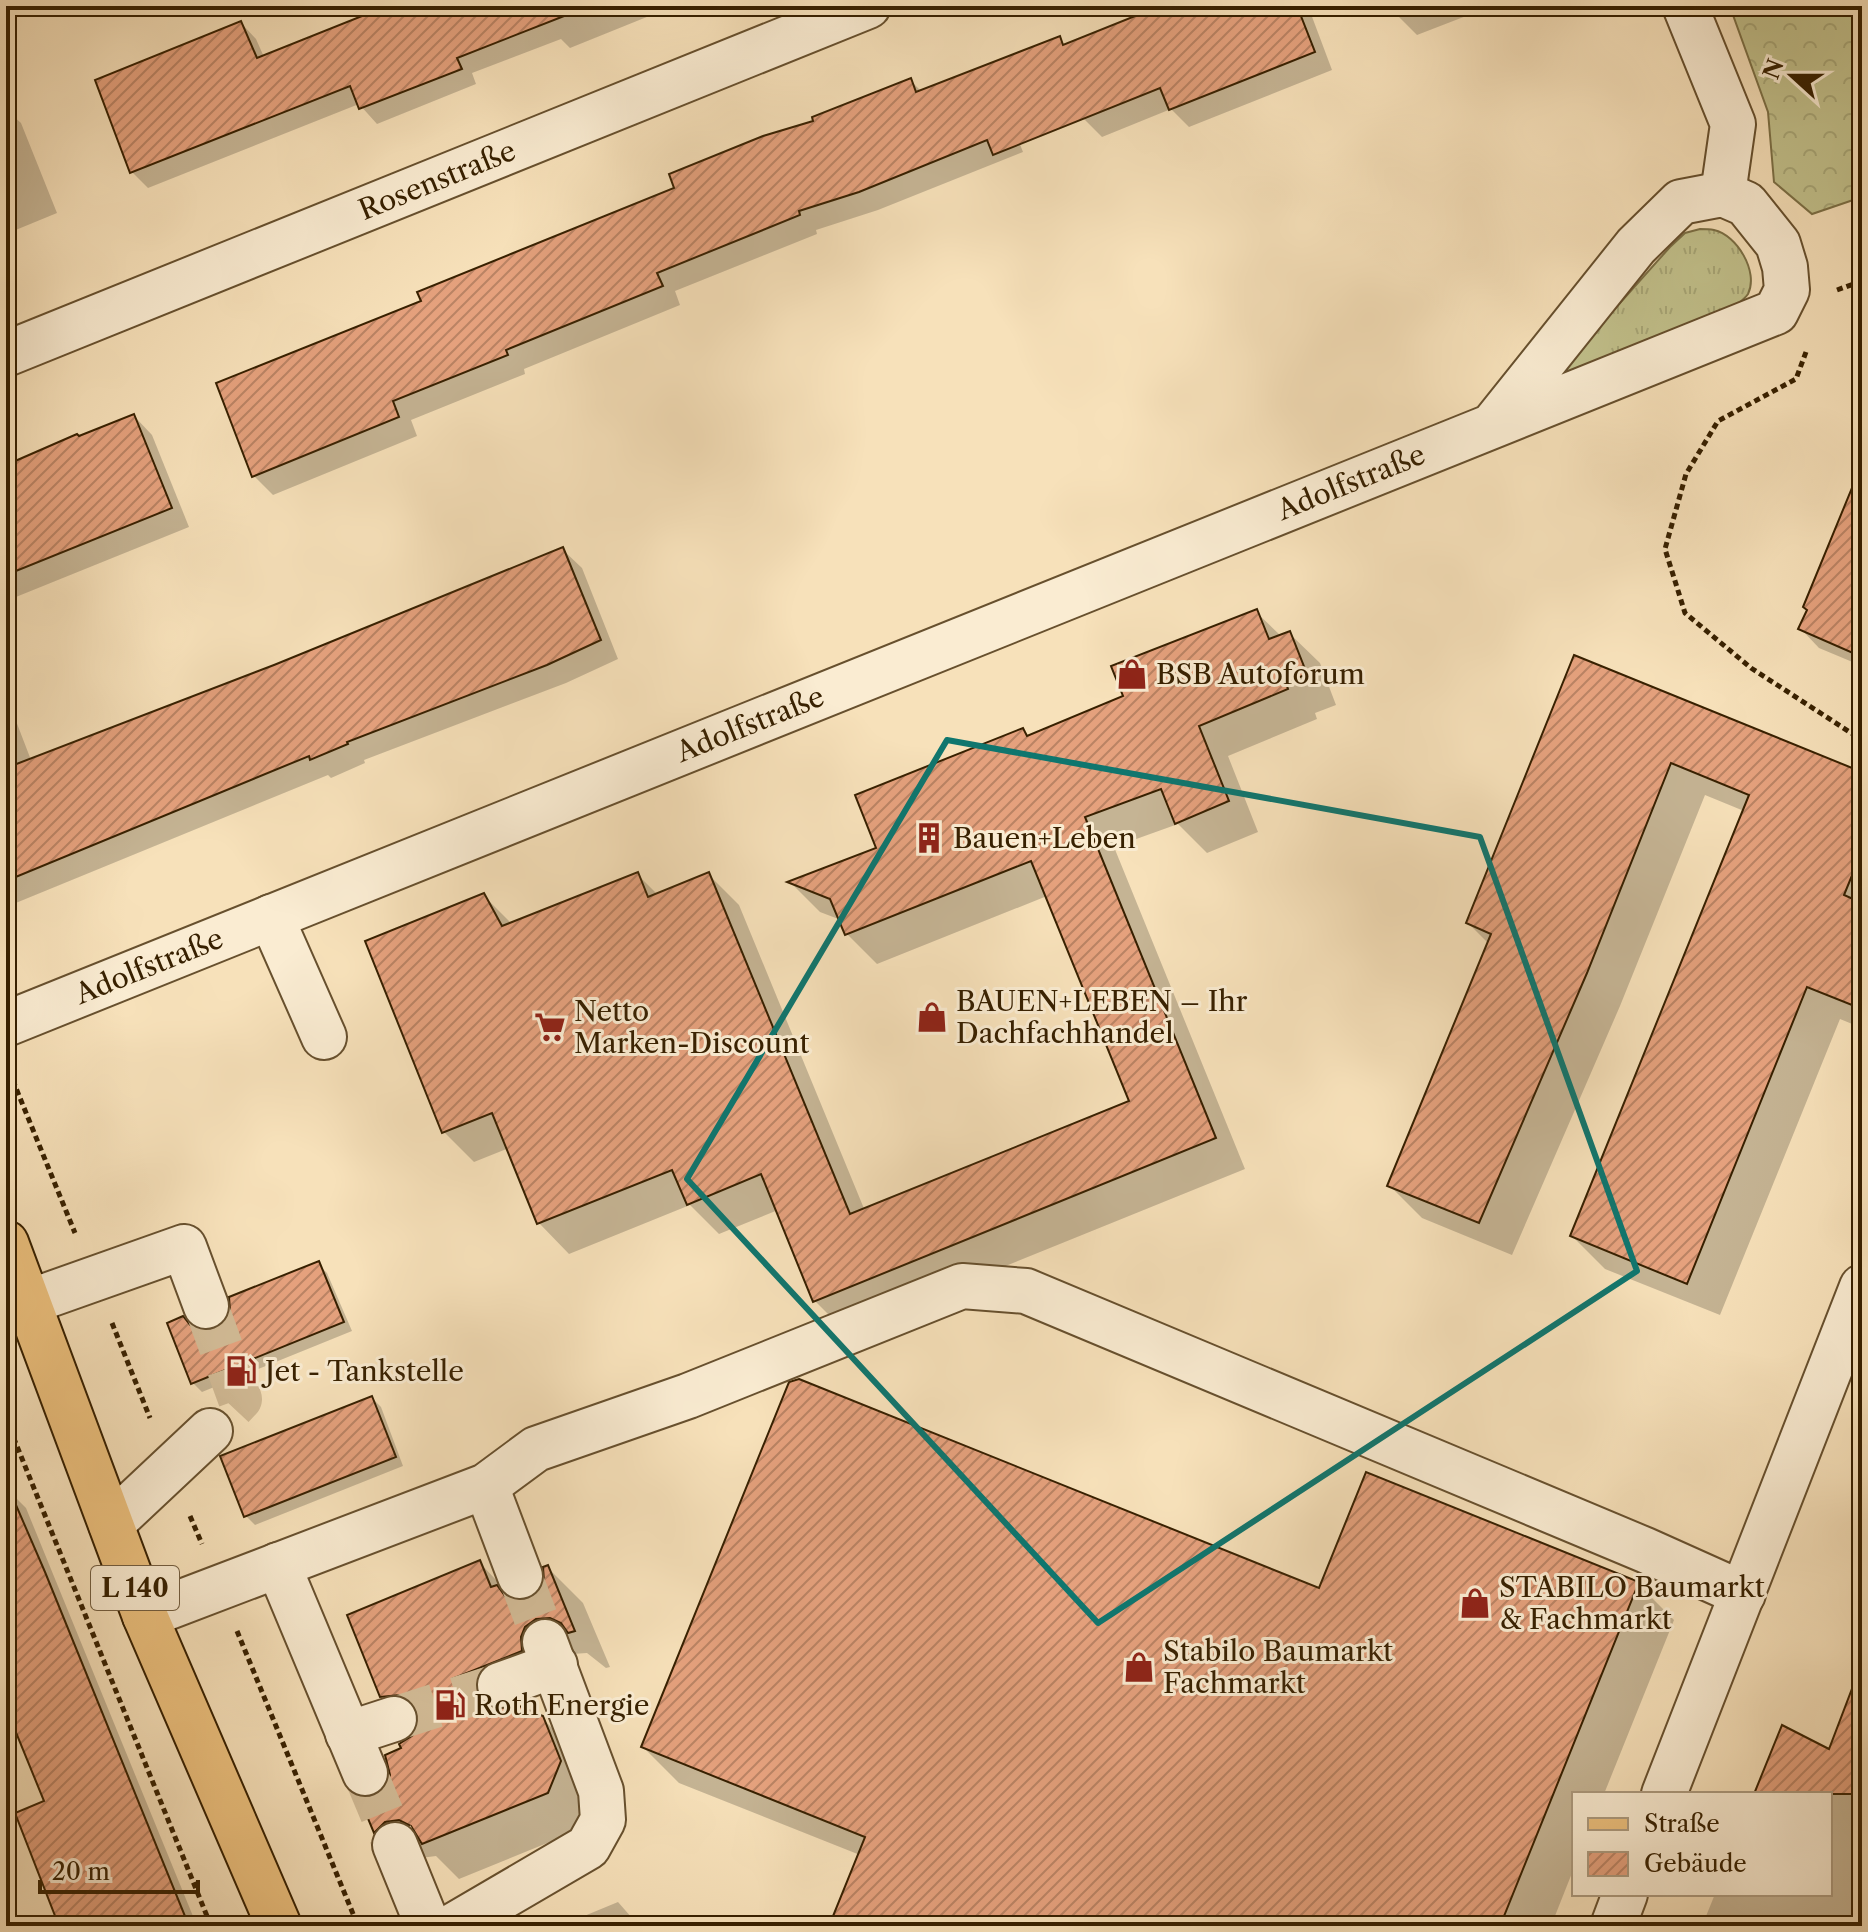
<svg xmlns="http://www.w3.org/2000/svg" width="1868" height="1932" font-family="'Libre Caslon Text',serif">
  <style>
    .grass { fill: url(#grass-tufts); stroke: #7c7046; stroke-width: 2 }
    .forest { fill: url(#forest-crowns); stroke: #7c7046; stroke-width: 2 }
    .shadow { fill: #0003 }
    .building { fill: url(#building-hatch); stroke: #372000; stroke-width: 2 }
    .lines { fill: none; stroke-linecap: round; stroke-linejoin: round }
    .minor-tunnel { stroke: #d1ba95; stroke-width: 44; stroke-dasharray: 44 22; stroke-linecap: butt }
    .minor-casing { stroke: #67502e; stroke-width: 48 }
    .major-casing { stroke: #372000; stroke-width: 48 }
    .path { stroke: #372000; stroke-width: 5; stroke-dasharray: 6 4; stroke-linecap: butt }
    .minor { stroke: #faecd2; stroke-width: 44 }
    .major { stroke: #ecc07d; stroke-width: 44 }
    .marked { fill: none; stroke: #0f766e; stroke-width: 6; stroke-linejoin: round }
    .labels { text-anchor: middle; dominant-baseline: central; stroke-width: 6; stroke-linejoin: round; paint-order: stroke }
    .shield { fill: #faecd2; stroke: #725d3f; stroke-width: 2 }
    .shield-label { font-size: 26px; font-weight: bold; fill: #372000 }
    .street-label { font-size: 28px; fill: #372000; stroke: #faecd2 }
    .poi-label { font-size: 28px; fill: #372000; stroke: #faecd2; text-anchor: start }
  </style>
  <defs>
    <pattern id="grass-tufts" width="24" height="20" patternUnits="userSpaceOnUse" patternTransform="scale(2)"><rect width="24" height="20" fill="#c2c18c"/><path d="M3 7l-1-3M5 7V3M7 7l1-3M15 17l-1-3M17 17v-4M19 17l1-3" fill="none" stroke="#a7a677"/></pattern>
    <pattern id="forest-crowns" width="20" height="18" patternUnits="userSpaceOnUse" patternTransform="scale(2)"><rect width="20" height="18" fill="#c2c18c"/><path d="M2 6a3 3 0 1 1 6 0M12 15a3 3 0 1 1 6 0" fill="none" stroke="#a7a677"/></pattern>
    <pattern id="building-hatch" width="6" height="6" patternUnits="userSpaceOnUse" patternTransform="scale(2)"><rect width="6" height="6" fill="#e5a17d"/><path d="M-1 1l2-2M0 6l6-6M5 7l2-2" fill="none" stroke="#ba8364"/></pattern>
  </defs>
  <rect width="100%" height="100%" fill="#f7e1ba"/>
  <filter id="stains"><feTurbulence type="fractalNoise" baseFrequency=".0025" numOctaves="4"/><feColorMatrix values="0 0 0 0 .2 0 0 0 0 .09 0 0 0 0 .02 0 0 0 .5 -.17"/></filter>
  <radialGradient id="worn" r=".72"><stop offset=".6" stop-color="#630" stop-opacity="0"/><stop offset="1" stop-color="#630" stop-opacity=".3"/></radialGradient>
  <!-- grass -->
  <path class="grass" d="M1700,229C1705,229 1709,229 1714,230C1737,235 1759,272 1748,294C1745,299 1737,304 1733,308L1558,378L1561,369L1670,247L1685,233Z"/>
  <!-- forest -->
  <path class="forest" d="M1754,6H1862V197L1812,214L1774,182L1768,112L1733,15Z"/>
  <!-- shadow -->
  <g class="shadow">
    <path d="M392,6H674L570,48L561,39L472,73L476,84L377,124L359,104L148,188L132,172L98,81L241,23L256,39L264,57Z"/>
    <path d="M1165,6H1308L1332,70L1189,127L1171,109L1102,137L1083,118Z"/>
    <path d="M1394,6H1492L1417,35L1399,17Z"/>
    <path d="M911,81L922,92L998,89L1023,152L878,210L816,230L817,234L675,291L680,305L524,369L525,374L411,420L417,436L273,495L254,476L423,302Z"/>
    <path d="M12,115L21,123L57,213L6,234V117Z"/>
    <path d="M134,416L152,435L189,527L6,601V467Z"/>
    <path d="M1862,470V666L1819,648L1801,629Z"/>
    <path d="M563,550L582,568L618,659L566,683L364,760L365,763L331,778L328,775L6,907V695L31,760L274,667Z"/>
    <path d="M1256,612L1281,636L1289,633L1320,663L1336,705L1315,713L1317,719L1228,756L1258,832L1207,853L1178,824L1114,847L1245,1169L845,1331L815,1301L778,1210L719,1234L690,1205L569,1254L539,1223L509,1148L474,1162L444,1132L484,896L512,924L637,874L658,895L709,875L739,905L865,1211L1132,1102L1047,896L877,964L847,934L841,920L820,912L791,883L878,849L1023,731L1029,737L1126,697Z"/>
    <path d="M1576,658L1862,774V1028L1840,1019L1720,1315L1605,1269L1572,1236L1744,811L1705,795L1620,1006L1512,1255L1422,1218L1389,1185L1489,944L1468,923Z"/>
    <path d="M318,1264L327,1273L352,1331L202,1392L193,1383L169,1324L201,1332L216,1331Z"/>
    <path d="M372,1398L381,1407L403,1466L255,1525L246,1516Z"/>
    <path d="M10,1492L26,1508L197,1926H62L47,1802L12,1718L6,1720V1494Z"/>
    <path d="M479,1562L517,1602H529L541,1592L547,1567L583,1603L610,1667L606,1668L587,1653L572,1654L557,1686L505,1708L542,1718L579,1755L584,1828L459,1879L436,1856L421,1858L411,1867L375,1832L362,1798H375L387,1789L403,1749L417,1731L382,1696Z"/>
    <path d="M1638,1584L1674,1620L1604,1794H1574V1868L1551,1926H831L860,1855L679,1783L643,1747L1320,1590Z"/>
    <path d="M1862,1708V1926H1702L1715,1894H1830V1794H1756L1830,1751Z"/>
    <path d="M618,1902L639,1926H560Z"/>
  </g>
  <!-- building -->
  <g class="building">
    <path d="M387,6H582V9L457,58L462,69L359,109L350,86L130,173L95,80L241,21L257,58Z"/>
    <path d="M1160,6H1297L1315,52L1169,110L1160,88L993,155L987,140L859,192L799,211L800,215L657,273L663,286L506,350L508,355L393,401L399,417L252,477L216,383L421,301L417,292L674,188L669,174L763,136L813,121L812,117L911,78L916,92L1060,36L1063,45Z"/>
    <path d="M134,414L172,508L6,575V465L77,434L79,436Z"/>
    <path d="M1861,466L1862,467V657L1798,629L1807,610L1803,607Z"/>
    <path d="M563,547L601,640L547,665L347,742L348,744L310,760L309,756L6,881V768L274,665Z"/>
    <path d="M1257,609L1269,639L1290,631L1307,674L1286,683L1288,689L1199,726L1229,801L1175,824L1161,789L1085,817L1216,1138L813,1302L761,1174L687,1205L672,1170L537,1224L492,1113L442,1133L365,941L484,893L502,926L638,872L648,897L709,872L850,1214L1129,1101L1031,861L845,935L830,899L787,882L876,848L855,795L1023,728L1027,736L1123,696L1111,666Z"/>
    <path d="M1574,655L1862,772V851L1844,895L1862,903V1009L1807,987L1687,1284L1570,1236L1749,795L1671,763L1587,973L1479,1223L1387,1186L1491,934L1466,923Z"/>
    <path d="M319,1261L344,1322L191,1384L167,1323L183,1316L191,1326L201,1330L215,1329L226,1321L230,1311L229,1297Z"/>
    <path d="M799,1379L1319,1588L1366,1472L1639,1582L1500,1926H829L865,1837L641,1747L789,1382Z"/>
    <path d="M372,1396L396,1457L244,1517L220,1456Z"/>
    <path d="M6,1482L45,1572L189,1926H59L15,1813L44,1801L6,1708Z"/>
    <path d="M480,1560L491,1587L497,1585L505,1596L517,1601L530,1599L539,1592L544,1581L543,1567L548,1565L575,1631L568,1633L561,1623L550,1618L536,1619L525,1627L521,1637L522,1651L454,1678L476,1688L483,1704L495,1709L517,1705L543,1716L561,1761L548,1793L422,1844L411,1826L399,1820L385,1822L374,1833L359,1797L374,1796L385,1787L390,1775L385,1755L401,1748L399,1744L413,1735L418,1725V1712L411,1701L400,1695L380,1697L347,1615Z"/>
    <path d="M1858,1673H1862V1794H1754L1782,1725L1829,1749Z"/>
  </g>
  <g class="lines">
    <!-- minor-tunnel -->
    <g class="minor-tunnel">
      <path d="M206,1306L240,1399L210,1431"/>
      <path d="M520,1576L545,1642"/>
      <path d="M394,1719L500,1685"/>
      <path d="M365,1773L395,1845"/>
    </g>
    <defs>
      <g id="minor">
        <path d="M1685,6L1733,124L1723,194"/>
        <path d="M6,354L868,6"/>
        <path d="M271,917L324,1037"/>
        <path d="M6,1024L1776,312L1787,290L1785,267L1778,244L1746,204L1723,194L1681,202L1636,246L1493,425"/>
        <path d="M29,1302L184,1247L206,1306"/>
        <path d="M486,1486L520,1576"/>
        <path d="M111,1524L210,1431"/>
        <path d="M278,1565L365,1773"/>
        <path d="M145,1616L486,1486L536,1449L688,1396L962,1286L1026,1291L1645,1550L1743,1594"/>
        <path d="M500,1685L555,1665"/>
        <path d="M348,1734L394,1719"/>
        <path d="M1664,1794L1862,1287"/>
        <path d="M395,1845L428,1926"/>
        <path d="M453,1926L588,1847L603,1820L601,1791L545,1642"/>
        <path d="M1613,1926L1625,1894"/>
      </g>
      <path id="major" d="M6,1243L145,1616L279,1926"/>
    </defs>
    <!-- minor casing -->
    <use href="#minor" class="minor-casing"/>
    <!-- major casing -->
    <use href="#major" class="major-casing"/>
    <!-- path -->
    <g class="path">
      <path d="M1837,290L1862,281"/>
      <path d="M1806,352L1796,379L1718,421L1686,474L1665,549L1685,613L1751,668L1862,740"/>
      <path d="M9,1071L75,1233"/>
      <path d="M112,1323L150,1418"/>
      <path d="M6,1419L211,1926"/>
      <path d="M190,1516L202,1544"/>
      <path d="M237,1631L358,1926"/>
    </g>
    <!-- minor -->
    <use href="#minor" class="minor"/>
    <!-- major -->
    <use href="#major" class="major"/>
  </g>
  <!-- marked area -->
  <path class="marked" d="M947,740L1480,837L1637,1271L1098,1623L687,1179Z"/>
  <!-- icons -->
  <defs>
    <symbol id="shop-bare" viewBox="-9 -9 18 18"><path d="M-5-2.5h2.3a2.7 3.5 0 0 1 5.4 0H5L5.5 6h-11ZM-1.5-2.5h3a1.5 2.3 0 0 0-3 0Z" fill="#8f2418" stroke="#faecd2" stroke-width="2.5" paint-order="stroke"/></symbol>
    <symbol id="building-bare" viewBox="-9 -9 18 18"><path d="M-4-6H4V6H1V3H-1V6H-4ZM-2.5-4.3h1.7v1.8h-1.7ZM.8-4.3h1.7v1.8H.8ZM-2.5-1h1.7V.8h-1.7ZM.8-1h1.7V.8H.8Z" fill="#8f2418" stroke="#faecd2" stroke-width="2.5" paint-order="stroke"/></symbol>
    <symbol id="supermarket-bare" viewBox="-9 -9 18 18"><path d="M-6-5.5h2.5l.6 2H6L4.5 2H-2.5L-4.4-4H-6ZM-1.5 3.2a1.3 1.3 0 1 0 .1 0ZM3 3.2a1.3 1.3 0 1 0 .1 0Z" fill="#8f2418" stroke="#faecd2" stroke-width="2.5" paint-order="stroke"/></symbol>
    <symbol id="fuel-bare" viewBox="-9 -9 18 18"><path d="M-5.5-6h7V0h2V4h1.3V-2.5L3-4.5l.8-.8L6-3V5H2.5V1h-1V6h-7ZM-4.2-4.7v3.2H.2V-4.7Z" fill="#8f2418" stroke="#faecd2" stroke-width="2.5" paint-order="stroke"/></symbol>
  </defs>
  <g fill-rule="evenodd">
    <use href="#shop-bare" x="1110" y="652" width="44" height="44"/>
    <use href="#building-bare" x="907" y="816" width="44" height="44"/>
    <use href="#shop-bare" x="910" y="995" width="44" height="44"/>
    <use href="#supermarket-bare" x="528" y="1005" width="44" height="44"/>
    <use href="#fuel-bare" x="219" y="1349" width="44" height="44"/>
    <use href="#shop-bare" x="1453" y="1581" width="44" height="44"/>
    <use href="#shop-bare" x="1117" y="1645" width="44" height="44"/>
    <use href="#fuel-bare" x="428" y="1683" width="44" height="44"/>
  </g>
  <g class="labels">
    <!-- shield labels -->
    <rect class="shield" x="91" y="1566" width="88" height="44" rx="6"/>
    <g class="shield-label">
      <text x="135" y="1588">L 140</text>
    </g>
    <!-- street labels -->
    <g class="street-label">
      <text transform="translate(437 180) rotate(-22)">Rosenstraße</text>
      <text transform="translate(1351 482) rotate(-22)">Adolfstraße</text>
      <text transform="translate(750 724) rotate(-22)">Adolfstraße</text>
      <text transform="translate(149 966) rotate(-22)">Adolfstraße</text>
    </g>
    <!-- poi labels -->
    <g class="poi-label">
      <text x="1156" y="674">BSB Autoforum</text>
      <text x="953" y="838">Bauen+Leben</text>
      <text x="956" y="1001">BAUEN+LEBEN – Ihr<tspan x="956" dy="32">Dachfachhandel</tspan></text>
      <text x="574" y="1011">Netto<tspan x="574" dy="32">Marken-Discount</tspan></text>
      <text x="265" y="1371">Jet - Tankstelle</text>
      <text x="1499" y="1587">STABILO Baumarkt<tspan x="1499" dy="32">&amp; Fachmarkt</tspan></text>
      <text x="1163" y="1651">Stabilo Baumarkt<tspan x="1163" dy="32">Fachmarkt</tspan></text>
      <text x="474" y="1705">Roth Energie</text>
    </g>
  </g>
  <!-- margin -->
  <rect width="1868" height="1932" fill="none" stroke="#f7e1ba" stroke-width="32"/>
  <rect x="8" y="8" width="1852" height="1916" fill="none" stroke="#372000" stroke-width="4"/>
  <rect x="16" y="16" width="1836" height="1900" fill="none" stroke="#372000" stroke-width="2"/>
  <!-- legend -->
  <rect x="1572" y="1792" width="260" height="104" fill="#faecd2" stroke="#ac9a7e" stroke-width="2"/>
  <rect x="1588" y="1818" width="40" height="12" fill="#ecc07d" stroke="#ac9a7e" stroke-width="2"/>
  <text x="1644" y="1832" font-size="24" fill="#372000">Straße</text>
  <rect x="1588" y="1852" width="40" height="24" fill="url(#building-hatch)" stroke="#ac9a7e" stroke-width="2"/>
  <text x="1644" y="1872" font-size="24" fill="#372000">Gebäude</text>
  <!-- north arrow -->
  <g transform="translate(1792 76) rotate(291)" stroke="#faecd2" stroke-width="6" paint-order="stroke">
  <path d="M0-6L14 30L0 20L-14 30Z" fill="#372000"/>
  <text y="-12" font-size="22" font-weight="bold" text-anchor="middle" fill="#372000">N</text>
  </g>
  <!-- scale -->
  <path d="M40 1880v12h158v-12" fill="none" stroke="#372000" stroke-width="4"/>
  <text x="52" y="1880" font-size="24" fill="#372000" stroke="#faecd2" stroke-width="6" paint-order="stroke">20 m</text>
  <rect width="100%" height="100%" filter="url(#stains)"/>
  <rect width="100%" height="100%" fill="url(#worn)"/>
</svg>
